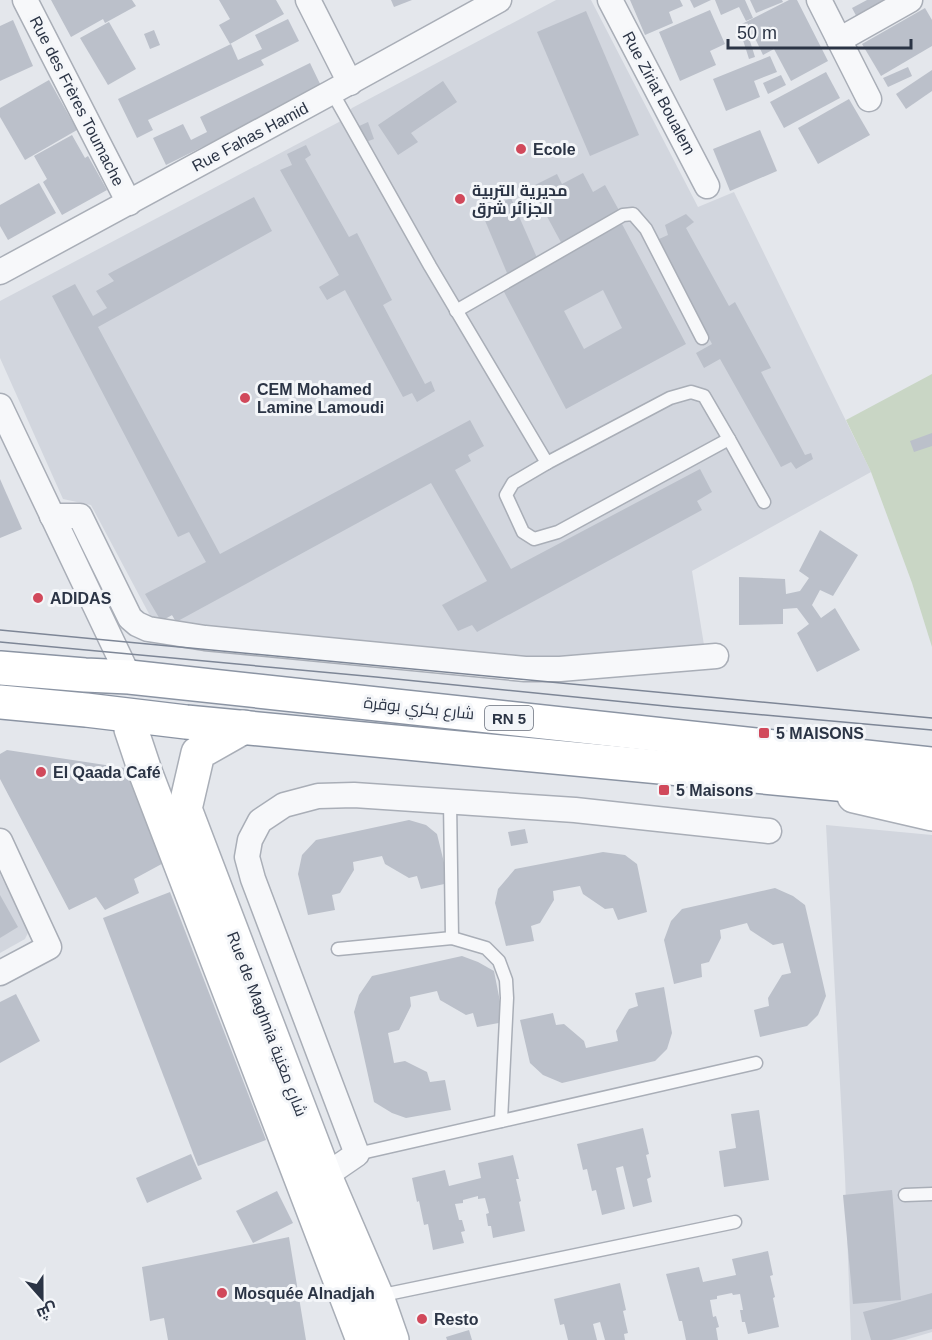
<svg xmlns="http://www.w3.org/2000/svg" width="932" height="1340" font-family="Arial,Cairo,sans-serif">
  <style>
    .built { fill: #d2d6de }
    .green { fill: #c9d6c5 }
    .building { fill: #bbc0ca; fill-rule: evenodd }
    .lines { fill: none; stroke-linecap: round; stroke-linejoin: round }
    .lane-casing { stroke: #a9aeb7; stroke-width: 15 }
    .street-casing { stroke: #a9aeb7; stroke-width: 27 }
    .secondary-casing { stroke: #a9aeb7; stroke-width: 36 }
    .highway-casing { stroke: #8b94a3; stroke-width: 36 }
    .lane { stroke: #f7f8fa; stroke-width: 12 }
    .street { stroke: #f7f8fa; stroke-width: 24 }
    .secondary { stroke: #fff; stroke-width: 33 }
    .highway { stroke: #fff; stroke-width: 33 }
    .tram { stroke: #7d8696; stroke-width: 1.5 }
    .poi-dot { fill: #d1495b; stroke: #f4f6f9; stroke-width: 2 }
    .labels { text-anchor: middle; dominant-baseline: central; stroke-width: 6; stroke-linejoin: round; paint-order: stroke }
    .shield { fill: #f4f6f9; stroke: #676e7b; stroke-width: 1.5 }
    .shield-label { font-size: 15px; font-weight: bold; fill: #2b3445 }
    .street-label { font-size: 16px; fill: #2b3445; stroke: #f4f6f9 }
    .poi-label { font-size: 16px; font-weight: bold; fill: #2b3445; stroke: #f4f6f9; text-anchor: start }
  </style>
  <rect width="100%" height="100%" fill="#e4e7ec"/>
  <!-- built -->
  <g class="built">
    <path d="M556,0H591L698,207L734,192L871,472L692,571L704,645L561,661L185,631L172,615L155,625L91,505L63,499L0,358V301L339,122L352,108Z"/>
    <path d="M826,825L932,835V1332L905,1340H851L845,1176Z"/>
    <path d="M0,874L27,928L28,933L25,939L0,953Z"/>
  </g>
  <!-- green -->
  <path class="green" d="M932,374V647L912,583L871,472L846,420Z"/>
  <!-- building -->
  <g class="building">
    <path d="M51,0H132L136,6L105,23L103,19L71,37Z"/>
    <path d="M219,0H276L284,14L230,44L219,25L230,19Z"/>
    <path d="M391,0H412L394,7Z"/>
    <path d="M630,0H680L683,6L669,12L673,23L645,35Z"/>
    <path d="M690,0H711L694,8Z"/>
    <path d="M715,0H745L753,18L746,21L739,7L721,15Z"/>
    <path d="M750,0H782L783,2L756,13Z"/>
    <path d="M789,0H797L828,61L791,81L774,49L763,55L753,34L742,40L736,27Z"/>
    <path d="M867,0H904L860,23L852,8Z"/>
    <path d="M925,8L932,20V46L881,76L862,44Z"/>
    <path d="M710,10L725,44L710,51L716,65L680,81L659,32Z"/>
    <path d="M586,11L639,135L590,156L537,32Z"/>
    <path d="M288,19L299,41L261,60L264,65L148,120L153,130L137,138L118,99L231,44L238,60L262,49L255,35Z"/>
    <path d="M13,20L33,66L0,81V26Z"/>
    <path d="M109,22L136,69L108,85L80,38Z"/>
    <path d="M154,30L160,45L150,49L144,34Z"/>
    <path d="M749,38L755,57L749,59L743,40Z"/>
    <path d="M770,56L777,72L754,81L760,97L726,111L713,79Z"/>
    <path d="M310,63L322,88L166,165L153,138L183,124L191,140L207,132L200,117Z"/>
    <path d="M908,67L912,76L888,87L883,78Z"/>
    <path d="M932,70V91L906,109L896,94Z"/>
    <path d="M826,72L840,98L784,128L770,102Z"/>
    <path d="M781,75L786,85L768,94L763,83Z"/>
    <path d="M49,80L77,130L25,160L0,117V108Z"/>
    <path d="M443,81L457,102L411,133L418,142L398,155L378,125Z"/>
    <path d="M849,99L870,135L818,164L798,128Z"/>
    <path d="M368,122L374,139L363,143L357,127Z"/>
    <path d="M760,130L777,171L730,191L713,149Z"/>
    <path d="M72,135L85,158L88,156L107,190L62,215L43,182L47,179L34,156Z"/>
    <path d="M306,145L311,155L305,159L349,237L357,233L392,300L383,305L425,384L431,381L435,391L417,402L412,393L403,397L345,290L327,300L319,287L339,275L280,170L292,165L287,154Z"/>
    <path d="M583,173L593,192L605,185L621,214L563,246L531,187L557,174L562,184Z"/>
    <path d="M39,183L56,213L8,240L0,226V205Z"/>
    <path d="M254,197L272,231L98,327L220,554L470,420L484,446L468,455L471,461L455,470L511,569L700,469L712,492L697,501L702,510L477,632L472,625L458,631L442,605L487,581L431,483L176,622L172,615L161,621L145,594L206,562L189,532L178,537L52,296L75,284L93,316L107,308L96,291L114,281L108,274Z"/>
    <path d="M511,198L538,260L507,273L481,211Z"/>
    <path d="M686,214L694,222L686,228L729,306L735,302L771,368L761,372L805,455L811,453L813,459L796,469L791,462L781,467L720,359L704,368L696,353L712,344L675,273L659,239L668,235L665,225Z"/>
    <path d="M622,224L686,344L566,409L503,290ZM603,290L622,328L584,349L564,311Z"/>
    <path d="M932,433V446L914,452L910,441Z"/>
    <path d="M0,479L22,529L0,538Z"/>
    <path d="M820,530L858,555L833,596L820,590L812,605L821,618L835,608L860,650L817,672L797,633L809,624L797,608L783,609V624L739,625V577L785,579L786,594L800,591L809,578L799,571Z"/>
    <path d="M7,750L125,768L169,860L134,879L139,893L105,910L96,897L69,910L0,779V754Z"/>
    <path d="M409,820L426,825L437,834L449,883L421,889L417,876L409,878L385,864L382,856L353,862L354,870L340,893L332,895L335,910L308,915L298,874L302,855L316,840Z"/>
    <path d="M525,829L528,843L511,846L508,832Z"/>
    <path d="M603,852L625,855L637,864L647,912L618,920L613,908L605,909L583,894L580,886L553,891L554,900L540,923L531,926L534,941L506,946L495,903L498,889L515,869Z"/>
    <path d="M775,888L793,896L805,905L826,996L818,1015L807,1026L760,1037L754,1010L769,1006L768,998L782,975L791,973L783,943L773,945L750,930L747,923L720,930L721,938L709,962L701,964L702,977L674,984L664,940L671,921L682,909Z"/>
    <path d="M170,892L266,1140L198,1166L103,918Z"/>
    <path d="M0,895L18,927L0,938Z"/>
    <path d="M462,956L478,962L494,971L504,1022L477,1027L473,1013L466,1015L440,1000L437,991L410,997L411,1006L399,1030L388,1033L394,1063L405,1061L427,1072L430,1082L445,1080L451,1110L406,1118L392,1113L374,1102L354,1012L359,995L372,976Z"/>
    <path d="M664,987L672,1033L667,1049L655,1061L562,1083L543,1075L530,1063L520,1020L553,1013L556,1025L564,1024L584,1041L586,1048L618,1041L616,1031L629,1009L638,1006L635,993Z"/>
    <path d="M16,994L40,1041L0,1063V1002Z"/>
    <path d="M759,1110L769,1180L724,1187L719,1151L736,1148L731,1114Z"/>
    <path d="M643,1128L649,1154L646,1155L651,1177L647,1179L652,1202L633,1207L623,1166L616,1168L625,1209L602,1215L596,1190L592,1191L587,1169L583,1170L577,1144Z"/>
    <path d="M191,1154L202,1179L147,1203L136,1178Z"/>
    <path d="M513,1155L519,1179H516L521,1201L519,1202L525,1231L493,1238L491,1226H488L486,1214L489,1213L485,1198L478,1199V1196L463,1200V1203L455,1204L459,1220H462L465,1231L461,1232L464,1243L433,1250L428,1224L424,1225L419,1201L417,1202L412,1178L445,1170L449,1186L481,1178L478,1163Z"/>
    <path d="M892,1190L901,1300L853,1304L843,1195Z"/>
    <path d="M277,1191L293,1223L253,1243L236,1211Z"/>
    <path d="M289,1237L306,1340H168L164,1318L150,1321L142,1267Z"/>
    <path d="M768,1251L773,1275L770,1276L775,1297L773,1298L779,1327L748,1334L745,1322H742L740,1310H743L740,1294L733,1295L732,1293L717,1296V1299L710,1300L713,1317L716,1316L719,1327L716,1328L718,1340H686L682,1321H679L666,1274L699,1267L703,1282L736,1275L732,1259Z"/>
    <path d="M620,1283L626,1310L623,1311L628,1333L624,1334L625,1340H605L600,1322L593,1324L597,1340H568L564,1324L560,1325L554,1299Z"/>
    <path d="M932,1293V1329L891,1340H871L863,1312Z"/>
    <path d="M469,1330L472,1340H447L446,1337Z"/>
  </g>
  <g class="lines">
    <defs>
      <g id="lane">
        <path d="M332,92L430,266L547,463L513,483L506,495L523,532L534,539L558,532L729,439L764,502"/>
        <path d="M456,311L623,215L633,214L646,229L702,338"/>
        <path d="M547,463L670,398L691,392L704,396L729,439"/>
        <path d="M450,801L452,938"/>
        <path d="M338,949L452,938L486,948L499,961L506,980L507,998L501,1121"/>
        <path d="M357,1154L756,1063"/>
        <path d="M905,1195L932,1194"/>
        <path d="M378,1296L735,1222"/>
      </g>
      <g id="street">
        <path d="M25,0L129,203"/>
        <path d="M308,0L350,83"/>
        <path d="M610,0L707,186"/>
        <path d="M819,0L869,99"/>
        <path d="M839,40L910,0"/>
        <path d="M0,272L332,92L499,0"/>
        <path d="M0,406L129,677"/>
        <path d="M52,516H80L130,618L137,624L148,629L205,638L525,669H560L716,656"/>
        <path d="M0,841L49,947L0,973"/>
        <path d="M310,1182L325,1176L357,1154L253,879L247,857L250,840L260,821L284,805L318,796L354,795L575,810L769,831"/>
      </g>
      <g id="secondary">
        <path d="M244,727L198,753L185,809L325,1176L377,1297L392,1340"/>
        <path d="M131,729L146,774L363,1340"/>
        <path d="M854,796L932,814"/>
      </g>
      <g id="highway">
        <path d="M0,668L85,675L129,677L932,764"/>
        <path d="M0,702L86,710L186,722L932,793"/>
      </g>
    </defs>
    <!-- lane casing -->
    <use href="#lane" class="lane-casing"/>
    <!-- street casing -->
    <use href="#street" class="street-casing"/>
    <!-- secondary casing -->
    <use href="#secondary" class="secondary-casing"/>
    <!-- highway casing -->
    <use href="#highway" class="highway-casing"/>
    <!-- lane -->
    <use href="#lane" class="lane"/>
    <!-- street -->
    <use href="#street" class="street"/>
    <!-- secondary -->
    <use href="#secondary" class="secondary"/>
    <!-- highway -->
    <use href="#highway" class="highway"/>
    <!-- tram -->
    <g class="tram">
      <path d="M0,630L932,718"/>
      <path d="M0,642L376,677L675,707L932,730"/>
    </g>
  </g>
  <!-- markers -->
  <g class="poi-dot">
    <circle cx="521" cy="149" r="6"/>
    <circle cx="460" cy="199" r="6"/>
    <circle cx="245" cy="398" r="6"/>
    <circle cx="38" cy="598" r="6"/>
    <rect x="758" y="727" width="12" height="12" rx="3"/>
    <circle cx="41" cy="772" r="6"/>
    <rect x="658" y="784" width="12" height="12" rx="3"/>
    <circle cx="222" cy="1293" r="6"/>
    <circle cx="422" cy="1319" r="6"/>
  </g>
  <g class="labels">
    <!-- shield labels -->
    <rect class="shield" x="485" y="706" width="48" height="24" rx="4.5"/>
    <g class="shield-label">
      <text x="509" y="718">RN 5</text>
    </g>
    <!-- street labels -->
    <g class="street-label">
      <text transform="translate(659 93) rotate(62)">Rue Ziriat Boualem</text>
      <text transform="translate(77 101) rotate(63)">Rue des Frères Toumache</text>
      <text transform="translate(250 137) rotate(-28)">Rue Fahas Hamid</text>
      <text transform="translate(419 708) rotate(6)">شارع بكري بوقرة</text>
      <text transform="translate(267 1024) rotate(69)">Rue de Maghnia شارع مغنية</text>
    </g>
    <!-- poi labels -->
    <g class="poi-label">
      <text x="533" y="149">Ecole</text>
      <text x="472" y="190">مديرية التربية<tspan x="472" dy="18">الجزائر شرق</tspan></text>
      <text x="257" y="389">CEM Mohamed<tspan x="257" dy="18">Lamine Lamoudi</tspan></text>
      <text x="50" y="598">ADIDAS</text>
      <text x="776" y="733">5 MAISONS</text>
      <text x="53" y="772">El Qaada Café</text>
      <text x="676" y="790">5 Maisons</text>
      <text x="234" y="1293">Mosquée Alnadjah</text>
      <text x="434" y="1319">Resto</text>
    </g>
  </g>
  <!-- north arrow -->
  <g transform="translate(42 1298) rotate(159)" stroke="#f4f6f9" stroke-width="4.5" paint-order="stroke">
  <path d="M0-4.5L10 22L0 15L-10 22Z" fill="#2b3445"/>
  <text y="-9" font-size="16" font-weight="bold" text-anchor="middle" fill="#2b3445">ش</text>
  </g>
  <!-- scale -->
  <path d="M728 39v9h183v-9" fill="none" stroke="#2b3445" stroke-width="3"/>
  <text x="737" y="39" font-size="18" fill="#2b3445" stroke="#f4f6f9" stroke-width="4.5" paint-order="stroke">50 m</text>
</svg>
